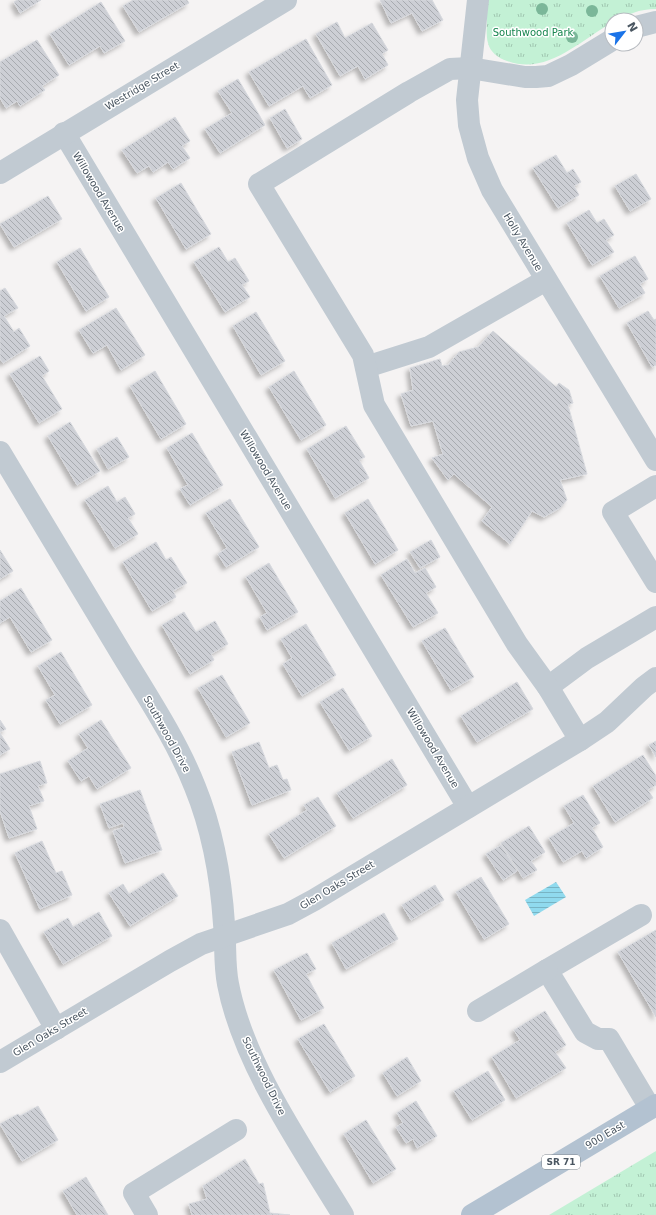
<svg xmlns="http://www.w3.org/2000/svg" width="656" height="1215" font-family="'DejaVu Sans',sans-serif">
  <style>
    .grass { fill: url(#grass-tufts) }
    .water { fill: url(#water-rules) }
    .building { fill: url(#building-back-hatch); stroke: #d7d9de; filter: url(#shadow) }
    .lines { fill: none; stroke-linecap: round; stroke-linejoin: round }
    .minor { stroke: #c1cad2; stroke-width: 22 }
    .major { stroke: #b3c2d1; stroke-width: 22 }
    .tree { fill: #7bb799 }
    .labels { text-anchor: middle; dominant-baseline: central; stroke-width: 3; stroke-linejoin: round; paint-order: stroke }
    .shield { fill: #fff; stroke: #808990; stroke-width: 1 }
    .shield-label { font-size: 9px; font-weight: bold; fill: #4a5661 }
    .park-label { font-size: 10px; fill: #17864f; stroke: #fff }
    .street-label { font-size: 10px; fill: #4a5661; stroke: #fff }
  </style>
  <defs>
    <pattern id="grass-tufts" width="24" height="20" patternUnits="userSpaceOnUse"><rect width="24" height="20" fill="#c3f1d5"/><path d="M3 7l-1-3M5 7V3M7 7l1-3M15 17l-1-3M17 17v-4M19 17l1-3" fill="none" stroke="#a0c6b0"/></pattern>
    <pattern id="water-rules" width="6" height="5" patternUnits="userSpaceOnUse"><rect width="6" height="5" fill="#90daee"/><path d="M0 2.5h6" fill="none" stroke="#78b4c4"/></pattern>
    <pattern id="building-back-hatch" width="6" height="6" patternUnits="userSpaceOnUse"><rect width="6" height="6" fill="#cdcfd5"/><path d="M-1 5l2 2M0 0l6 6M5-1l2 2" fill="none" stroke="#a8abb0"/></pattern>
    <filter id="shadow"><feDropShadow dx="-3.5" dy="3.5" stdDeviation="2" flood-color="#0004"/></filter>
  </defs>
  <rect width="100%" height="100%" fill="#f5f3f3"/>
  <!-- grass -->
  <g class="grass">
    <path d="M487,0H656V9C648,9 641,10 633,13C626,15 620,20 612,20V23C580,40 547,76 507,61C498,58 490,52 488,43C485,34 488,11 487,0Z"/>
    <path d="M656,1151V1215H549Z"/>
  </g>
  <!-- water -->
  <path class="water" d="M556,882L566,897L534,916L525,900Z"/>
  <!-- building -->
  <g class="building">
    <path d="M17,0H41L20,13L14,2Z"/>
    <path d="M133,0H187L189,3L139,32L123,6Z"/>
    <path d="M380,0H432L443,20L422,31L412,13L391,23Z"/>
    <path d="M101,2L125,41L104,53L100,46L69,65L50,34Z"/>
    <path d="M337,22L345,38L372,23L388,50L382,54L388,65L365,79L358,66L340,76L316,34Z"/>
    <path d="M306,39L332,85L310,98L303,86L269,106L249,72Z"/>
    <path d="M37,40L59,75L42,86L45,90L20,106L17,101L6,108L0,98V62Z"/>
    <path d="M238,79L265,125L220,153L205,129L232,113L218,91Z"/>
    <path d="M285,109L302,139L287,148L270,118Z"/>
    <path d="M175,117L190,141L182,146L190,158L173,169L168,162L153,172L149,166L137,173L122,150Z"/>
    <path d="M556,155L567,173L573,169L581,182L574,186L579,195L558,208L533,168Z"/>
    <path d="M636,174L651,199L630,211L615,186Z"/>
    <path d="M181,183L211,234L186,249L156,198Z"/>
    <path d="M48,196L62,219L14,247L0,224Z"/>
    <path d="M589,210L597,223L604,219L614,235L606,240L614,252L592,265L567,223Z"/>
    <path d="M219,247L228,262L235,258L249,281L242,285L250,297L225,312L194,262Z"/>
    <path d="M80,248L109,297L86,311L57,262Z"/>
    <path d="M635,256L648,279L640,284L645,293L619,308L600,276Z"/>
    <path d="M5,288L18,308L4,316L14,332L19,328L30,346L3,363L0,359V291Z"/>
    <path d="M116,308L145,355L121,370L107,345L93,353L79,330Z"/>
    <path d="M648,311L654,320L656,319V365L652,367L627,323Z"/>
    <path d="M256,312L285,361L261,375L233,326Z"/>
    <path d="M493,331L556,387L559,383L569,390L573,403L568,405L587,474L560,480L567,500L560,508L544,517L532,511L510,544L482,521L492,507L454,474L448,480L432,458L443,454L433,421L411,426L401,394L413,390L410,368L440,359L442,366L448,365L459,352L478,347Z"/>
    <path d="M40,356L49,371L42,376L62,409L39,423L10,374Z"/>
    <path d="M155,371L186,424L161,439L130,386Z"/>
    <path d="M294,371L326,425L301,440L269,387Z"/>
    <path d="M70,422L100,471L77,485L48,436Z"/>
    <path d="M346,426L365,457L359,460L369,478L335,498L307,449Z"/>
    <path d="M192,433L223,485L190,505L180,489L188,485L167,448Z"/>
    <path d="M117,437L129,457L108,469L97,449Z"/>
    <path d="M108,486L117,502L125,497L135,514L128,518L138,534L115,548L85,500Z"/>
    <path d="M230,499L259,547L226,567L218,554L227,548L206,513Z"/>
    <path d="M368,499L398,550L375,564L345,513Z"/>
    <path d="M431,540L440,557L420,568L410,552Z"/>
    <path d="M156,542L166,560L171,557L187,583L173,591L176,597L152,611L123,562Z"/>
    <path d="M0,550L13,571L0,579Z"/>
    <path d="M407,559L415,573L425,568L436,587L426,593L438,613L413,627L381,575Z"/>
    <path d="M269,563L298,612L267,630L260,617L267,613L246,577Z"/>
    <path d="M21,588L52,640L31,652L10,617L0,623V601Z"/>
    <path d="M184,612L196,632L215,621L228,644L211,654L214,660L190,674L162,625Z"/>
    <path d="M306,624L336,675L302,696L283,664L292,658L281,639Z"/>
    <path d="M445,628L474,677L451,690L422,641Z"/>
    <path d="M61,652L92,705L60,724L46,700L55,695L38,666Z"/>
    <path d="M222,675L250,723L226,737L198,688Z"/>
    <path d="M517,682L533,709L477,742L461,716Z"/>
    <path d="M343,688L372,736L349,750L320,702Z"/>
    <path d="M0,720L6,729L0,732Z"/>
    <path d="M101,720L131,768L97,789L89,776L81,781L68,761L88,748L79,734Z"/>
    <path d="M0,733L10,749L0,755Z"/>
    <path d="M656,741V757L649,745Z"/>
    <path d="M259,742L269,768L277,765L283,780L287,779L291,790L252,805L232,752Z"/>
    <path d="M643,755L656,776V785L648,790L653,798L615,822L593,786Z"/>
    <path d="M392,759L407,785L353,818L337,793Z"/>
    <path d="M40,761L47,783L38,786L44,801L29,806L37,829L9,838L0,811V774Z"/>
    <path d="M140,790L162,850L125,863L113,831L124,827L123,823L109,828L100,804Z"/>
    <path d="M583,795L600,823L592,828L603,847L586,858L582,851L563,862L549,838L574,823L564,806Z"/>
    <path d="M318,797L336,826L284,858L269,834L307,810L304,805Z"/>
    <path d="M529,826L545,852L531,861L537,870L523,878L501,843Z"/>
    <path d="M42,841L56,873L62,871L72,895L40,909L15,853Z"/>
    <path d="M501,845L517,871L503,880L486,854Z"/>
    <path d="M163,873L178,896L130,926L109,893L123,884L129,894Z"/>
    <path d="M481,877L509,924L484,939L456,892Z"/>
    <path d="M435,885L444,900L411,920L402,905Z"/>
    <path d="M99,912L112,936L63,964L44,932L68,918L73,927Z"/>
    <path d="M384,913L398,939L346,969L332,943Z"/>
    <path d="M656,930V1017L618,952Z"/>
    <path d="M307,953L316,969L306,974L324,1008L301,1020L274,970Z"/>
    <path d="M545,1011L566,1045L555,1052L566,1068L516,1098L492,1057L520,1040L514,1030Z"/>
    <path d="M324,1024L355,1076L330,1092L298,1039Z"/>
    <path d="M407,1057L421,1081L397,1096L383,1073Z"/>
    <path d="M488,1071L505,1100L472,1120L454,1091Z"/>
    <path d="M416,1101L437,1136L417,1148L413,1139L406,1143L396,1127L403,1123L397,1113Z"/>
    <path d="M38,1106L58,1140L22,1161L0,1124L18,1114L20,1116Z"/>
    <path d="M366,1120L396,1169L373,1183L344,1134Z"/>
    <path d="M245,1159L259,1184L263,1183L270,1213L290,1215H192L189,1204L207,1199L203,1186Z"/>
    <path d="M86,1177L108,1215H77L63,1191Z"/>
  </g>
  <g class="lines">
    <!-- minor -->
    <g class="minor">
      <path d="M478,0L467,100L469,125L478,158L492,190L656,460"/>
      <path d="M636,27L656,22"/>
      <path d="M64,133L468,807"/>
      <path d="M0,173L286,0"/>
      <path d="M366,367L429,347L546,280"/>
      <path d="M0,452C40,519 81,586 121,653C147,696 177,741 195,787C213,831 221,878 224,924C226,944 224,964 228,984C243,1063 301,1146 343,1215"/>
      <path d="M656,486L613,512L656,582"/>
      <path d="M548,687L587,658L656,617"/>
      <path d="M580,740L548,687L517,644L374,405L363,355L259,184L409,92L450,69L470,68L525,77H536L548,76L571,65L612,40"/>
      <path d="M641,915L547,970L585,1032L598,1039H609L650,1108"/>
      <path d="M0,930L56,1029"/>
      <path d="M478,1011L547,970"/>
      <path d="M0,1062L170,961L201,944L288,914L314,900L580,740L607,722L644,687L656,678"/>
      <path d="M147,1215L134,1193L236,1130"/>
    </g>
    <!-- major -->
    <path class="major" d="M472,1215L656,1105"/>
  </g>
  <!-- trees -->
  <g class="tree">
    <circle cx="542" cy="9" r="6"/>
    <circle cx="592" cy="11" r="6"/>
    <circle cx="572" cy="37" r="6"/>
  </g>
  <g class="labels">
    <!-- shield labels -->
    <rect class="shield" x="542" y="1155" width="38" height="14" rx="3"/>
    <g class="shield-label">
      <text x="561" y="1162">SR 71</text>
    </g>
    <!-- park labels -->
    <g class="park-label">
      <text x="533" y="32">Southwood Park</text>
    </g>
    <!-- street labels -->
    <g class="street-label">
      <text transform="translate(142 86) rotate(-31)">Westridge Street</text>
      <text transform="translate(99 192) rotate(59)">Willowood Avenue</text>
      <text transform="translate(523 242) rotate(59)">Holly Avenue</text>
      <text transform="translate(266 470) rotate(59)">Willowood Avenue</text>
      <text transform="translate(167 734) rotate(61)">Southwood Drive</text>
      <text transform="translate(433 748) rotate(59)">Willowood Avenue</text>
      <text transform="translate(337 885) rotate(-31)">Glen Oaks Street</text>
      <text transform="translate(50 1032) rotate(-31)">Glen Oaks Street</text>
      <text transform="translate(264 1076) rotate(64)">Southwood Drive</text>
      <text transform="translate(605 1135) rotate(-31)">900 East</text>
    </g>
  </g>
  <!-- north arrow -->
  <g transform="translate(624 32) rotate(59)"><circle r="19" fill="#ffffff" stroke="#b7bbc0"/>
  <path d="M0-3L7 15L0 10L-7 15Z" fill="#1a73e8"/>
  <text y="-6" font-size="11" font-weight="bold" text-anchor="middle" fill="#4a5661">N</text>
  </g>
</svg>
